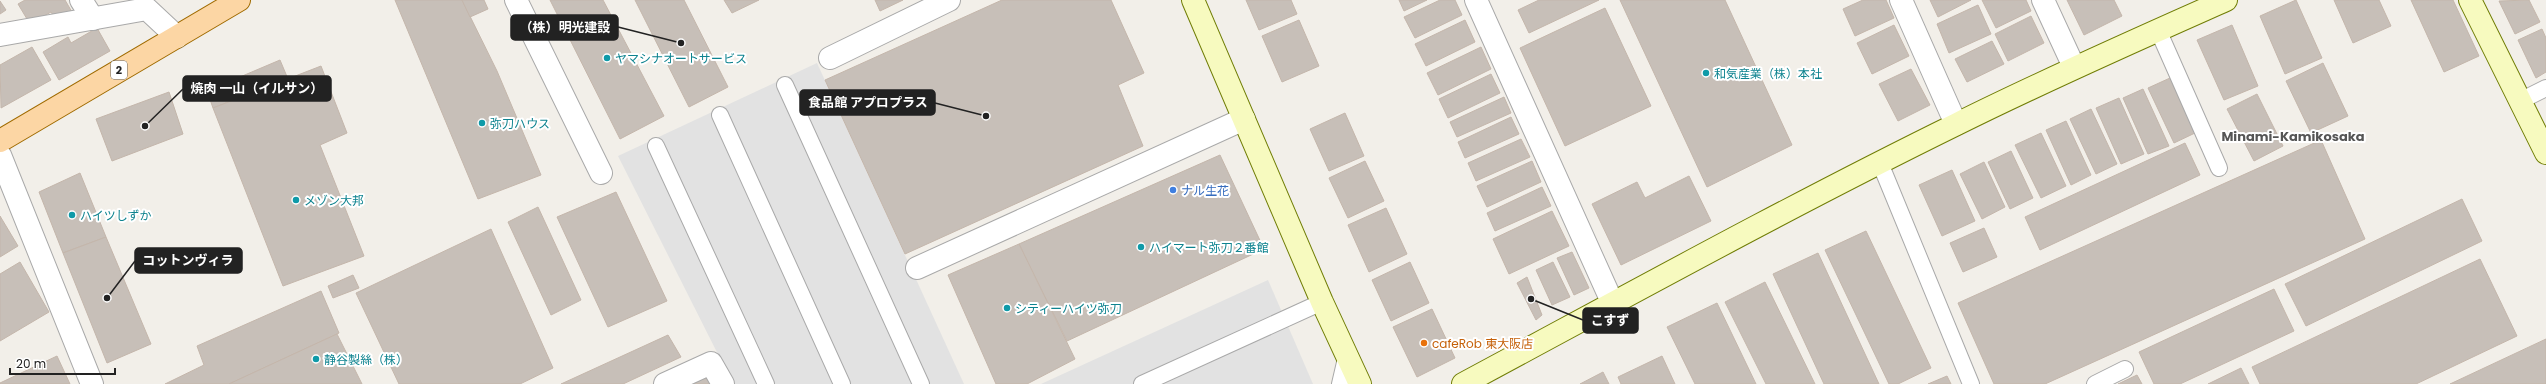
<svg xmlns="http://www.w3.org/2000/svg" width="2546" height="384" font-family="Poppins,'Noto Sans JP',sans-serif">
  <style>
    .parking { fill: #e2e2e2 }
    .building { fill: #c7bfb8; stroke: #c4b6ab }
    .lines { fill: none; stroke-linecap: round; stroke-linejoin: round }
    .lane-casing { stroke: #a9a9a9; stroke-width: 18 }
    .street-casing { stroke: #a9a9a9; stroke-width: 24 }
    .secondary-casing { stroke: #707d05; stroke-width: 24 }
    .primary-casing { stroke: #a06b00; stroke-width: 24 }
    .lane { stroke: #fff; stroke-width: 16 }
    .street { stroke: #fff; stroke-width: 22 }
    .secondary { stroke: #f7fabf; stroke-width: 22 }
    .primary { stroke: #fcd6a4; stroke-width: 22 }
    .culture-dot { fill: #0f9aa8; stroke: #fff; stroke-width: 1.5 }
    .shop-dot { fill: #3f7fe0; stroke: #fff; stroke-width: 1.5 }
    .food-dot { fill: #e8710a; stroke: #fff; stroke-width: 1.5 }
    .labels { text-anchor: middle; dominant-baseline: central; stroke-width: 4; stroke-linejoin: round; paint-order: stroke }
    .shield { fill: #fff; stroke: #646464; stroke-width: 1 }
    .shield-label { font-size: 11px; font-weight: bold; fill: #222 }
    .culture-label { font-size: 12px; fill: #0d838f; stroke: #fff; text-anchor: start }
    .shop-label { font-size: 12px; fill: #366cbe; stroke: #fff; text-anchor: start }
    .food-label { font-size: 12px; fill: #c56008; stroke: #fff; text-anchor: start }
    .neighbourhood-label { font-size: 13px; font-weight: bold; fill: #555; stroke: #fff }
    .leader { fill: none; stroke: #222; stroke-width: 1.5 }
    .callout-dot { fill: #222; stroke: #fff; stroke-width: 1.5 }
    .callout { fill: #222; stroke: #222; stroke-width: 1.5 }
    .callout-label { font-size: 13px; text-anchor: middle; font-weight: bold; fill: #fff }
  </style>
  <rect width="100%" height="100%" fill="#f2efe9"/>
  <!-- parking -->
  <g class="parking">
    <path d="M817,63L964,384H733L618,156Z"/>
    <path d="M1268,280L1313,384H1041Z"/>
  </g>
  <!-- building -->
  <g class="building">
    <path d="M25,0H65L72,12L57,21L51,12L30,24L18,4Z"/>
    <path d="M395,0H462L497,71L541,175L478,199Z"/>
    <path d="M462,0H484L488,9L470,17Z"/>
    <path d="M550,0H603L664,116L620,139Z"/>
    <path d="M635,0H684L728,87L689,107Z"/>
    <path d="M724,0H759L732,13Z"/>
    <path d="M875,0H903L880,11Z"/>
    <path d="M1002,0H1111L1144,73L1118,85L1143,146L905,254L825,80Z"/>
    <path d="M1246,0H1291L1297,14L1259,30Z"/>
    <path d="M1399,0H1427L1404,11Z"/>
    <path d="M1440,0H1455L1462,15L1415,38L1404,17Z"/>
    <path d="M1539,0H1599L1529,33L1518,10Z"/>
    <path d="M1620,0H1725L1792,145L1707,187Z"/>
    <path d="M1863,0H1886L1894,18L1855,36L1843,9Z"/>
    <path d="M1930,0H1971L1938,17Z"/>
    <path d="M1982,0H2026L2031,11L1996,28Z"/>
    <path d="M2067,0H2114L2122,16L2084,35Z"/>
    <path d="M2296,0L2322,58L2285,74L2260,16Z"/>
    <path d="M2334,0H2379L2391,26L2353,43Z"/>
    <path d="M2411,0H2453L2479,56L2444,72Z"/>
    <path d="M2529,0L2540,22L2515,34L2499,1Z"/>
    <path d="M0,1L6,10L0,14Z"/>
    <path d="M1978,5L1991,34L1949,53L1937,24Z"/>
    <path d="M1605,8L1651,106L1565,146L1520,48Z"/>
    <path d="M2031,16L2044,43L2008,61L1995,34Z"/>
    <path d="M1299,20L1319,66L1282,82L1262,36Z"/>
    <path d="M1465,20L1475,42L1426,66L1415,44Z"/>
    <path d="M1894,25L1909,56L1872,74L1857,43Z"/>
    <path d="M2232,25L2258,86L2224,100L2197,40Z"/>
    <path d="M97,28L110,51L59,80L43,52L68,37L71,43Z"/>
    <path d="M2542,29L2546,38V72L2536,78L2518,40Z"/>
    <path d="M1992,41L2004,64L1967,82L1955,59Z"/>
    <path d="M32,47L51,80L1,108L0,65Z"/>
    <path d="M1481,47L1491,69L1438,95L1427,73Z"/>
    <path d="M280,60L288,79L213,108L207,91Z"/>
    <path d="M2323,63L2348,116L2311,133L2286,81Z"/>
    <path d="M321,66L347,133L320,145L364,256L283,286L213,108Z"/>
    <path d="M1911,69L1930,105L1898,121L1879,84Z"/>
    <path d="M1491,74L1500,93L1448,118L1439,99Z"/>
    <path d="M2170,78L2195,133L2174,143L2148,88Z"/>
    <path d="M2143,89L2169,146L2148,154L2123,98Z"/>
    <path d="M169,92L183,134L112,161L96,119Z"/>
    <path d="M2257,94L2283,146L2254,161L2227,109Z"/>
    <path d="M1504,97L1511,113L1457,137L1450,122Z"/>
    <path d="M2119,98L2144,154L2121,164L2096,108Z"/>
    <path d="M2091,109L2117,164L2096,174L2070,119Z"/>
    <path d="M1345,113L1364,156L1329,171L1310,129Z"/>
    <path d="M1511,117L1519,134L1465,158L1458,142Z"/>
    <path d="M2066,121L2091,175L2071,185L2046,130Z"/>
    <path d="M2041,133L2066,186L2041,198L2015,145Z"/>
    <path d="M1521,139L1530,157L1476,181L1468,163Z"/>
    <path d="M2321,140L2365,239L2045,384H1994L1958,303Z"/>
    <path d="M2185,143L2200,175L2040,250L2025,217Z"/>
    <path d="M2011,151L2033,198L2010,209L1988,162Z"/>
    <path d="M1220,155L1264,249L1067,341L1019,244Z"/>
    <path d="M1365,161L1384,201L1348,218L1329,178Z"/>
    <path d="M1532,161L1541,182L1487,207L1477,186Z"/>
    <path d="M1984,162L2005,207L1982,219L1960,174Z"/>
    <path d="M1952,170L1975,221L1942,236L1919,185Z"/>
    <path d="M80,173L106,237L63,253L39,192Z"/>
    <path d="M1689,176L1711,221L1621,265L1592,204L1637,182L1645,198Z"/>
    <path d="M1542,187L1551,206L1495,231L1487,213Z"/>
    <path d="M616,192L667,301L608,327L557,217Z"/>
    <path d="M2462,199L2482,241L2306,326L2285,284Z"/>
    <path d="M538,207L581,300L551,315L508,222Z"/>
    <path d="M1386,208L1407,254L1369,272L1348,225Z"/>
    <path d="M1552,211L1569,246L1509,274L1493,239Z"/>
    <path d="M0,216L18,246L0,257Z"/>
    <path d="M1984,228L1997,257L1963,272L1950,243Z"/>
    <path d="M491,229L553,368L520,384H399L356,293Z"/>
    <path d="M1866,231L1931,368L1898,384H1889L1825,250Z"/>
    <path d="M106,237L151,344L107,363L63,253Z"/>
    <path d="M1019,244L1075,359L1027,384H996L948,275Z"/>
    <path d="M1572,252L1589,288L1574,295L1557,258Z"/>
    <path d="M1818,253L1879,384H1824L1773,274Z"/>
    <path d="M2480,259L2517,336L2416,384H2260L2252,367Z"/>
    <path d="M20,262L49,312L0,341V274Z"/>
    <path d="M1410,262L1429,303L1391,321L1372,280Z"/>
    <path d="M1553,262L1570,297L1552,305L1536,270Z"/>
    <path d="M353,275L359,288L333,298L328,286Z"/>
    <path d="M1527,277L1542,315L1536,320L1517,283Z"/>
    <path d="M1765,282L1815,384H1766L1725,302Z"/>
    <path d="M2274,289L2294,331L2180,384H2154L2139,352Z"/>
    <path d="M321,291L339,333L229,384H165L204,365L197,346Z"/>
    <path d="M1717,303L1756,384H1695L1667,327Z"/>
    <path d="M1432,309L1455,358L1417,377L1393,327Z"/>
    <path d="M337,334L362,384H229Z"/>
    <path d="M668,335L681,357L623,384H561Z"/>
    <path d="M2546,339V384H2450Z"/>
    <path d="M57,356L70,384H0V383Z"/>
    <path d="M1662,356L1675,384H1621L1618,377Z"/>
    <path d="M2241,368L2249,384H2208Z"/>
    <path d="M1603,372L1609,384H1580Z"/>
    <path d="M713,374L718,384H692Z"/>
    <path d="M2137,375L2142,384H2118Z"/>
    <path d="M1947,376L1951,384H1928Z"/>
  </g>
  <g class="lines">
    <defs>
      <g id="lane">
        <path d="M2158,30L2219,168"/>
        <path d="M785,85L921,384"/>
        <path d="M2520,101L2546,88"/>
        <path d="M720,115L842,384"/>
        <path d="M656,146L766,384"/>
        <path d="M1880,163L1971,384"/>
        <path d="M1142,384L1322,302"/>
        <path d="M1340,384L1347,354"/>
        <path d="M2095,384L2125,369"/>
      </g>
      <g id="street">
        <path d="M81,0L93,19"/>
        <path d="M516,0L601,173"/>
        <path d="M1476,0L1613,304"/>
        <path d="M1901,0L1956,124"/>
        <path d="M2043,0L2074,67"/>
        <path d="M0,35L147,9L177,37"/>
        <path d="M830,58L949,0"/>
        <path d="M0,155L92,384"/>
        <path d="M917,268L1244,119"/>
        <path d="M665,384L711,363L723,384"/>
      </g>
      <g id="secondary">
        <path d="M1193,0L1322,302L1360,384"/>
        <path d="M2470,0L2546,153"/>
        <path d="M1463,384C1627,296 1790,206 1957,124C2045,80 2136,40 2226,0"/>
      </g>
      <path id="primary" d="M0,141L239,0"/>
    </defs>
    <!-- lane casing -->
    <use href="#lane" class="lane-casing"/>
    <!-- street casing -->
    <use href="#street" class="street-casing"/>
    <!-- secondary casing -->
    <use href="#secondary" class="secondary-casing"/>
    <!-- primary casing -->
    <use href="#primary" class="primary-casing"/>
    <!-- lane -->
    <use href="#lane" class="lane"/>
    <!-- street -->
    <use href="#street" class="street"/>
    <!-- secondary -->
    <use href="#secondary" class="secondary"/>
    <!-- primary -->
    <use href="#primary" class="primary"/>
  </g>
  <!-- markers -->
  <g class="culture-dot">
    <circle cx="607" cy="58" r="4"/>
    <circle cx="1706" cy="73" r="4"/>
    <circle cx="482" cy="123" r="4"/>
    <circle cx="296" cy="200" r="4"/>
    <circle cx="72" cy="215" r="4"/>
    <circle cx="1141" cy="247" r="4"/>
    <circle cx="1007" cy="308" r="4"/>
    <circle cx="316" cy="359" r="4"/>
  </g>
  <circle class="shop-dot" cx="1173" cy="190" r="4"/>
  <circle class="food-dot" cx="1424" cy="343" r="4"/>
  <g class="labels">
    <!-- shield labels -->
    <rect class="shield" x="111" y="61" width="16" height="18" rx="3"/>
    <g class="shield-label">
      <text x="119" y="70">2</text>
    </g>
    <!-- culture labels -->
    <g class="culture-label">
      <text x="615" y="58">ヤマシナオートサービス</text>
      <text x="1714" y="73">和気産業（株）本社</text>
      <text x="490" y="123">弥刀ハウス</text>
      <text x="304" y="200">メゾン大邦</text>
      <text x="80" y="215">ハイツしずか</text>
      <text x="1149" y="247">ハイマート弥刀２番館</text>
      <text x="1015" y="308">シティーハイツ弥刀</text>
      <text x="324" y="359">静谷製絲（株）</text>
    </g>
    <!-- shop labels -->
    <g class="shop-label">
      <text x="1181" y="190">ナル生花</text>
    </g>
    <!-- food labels -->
    <g class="food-label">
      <text x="1432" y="343">cafeRob 東大阪店</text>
    </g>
    <!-- neighbourhood labels -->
    <g class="neighbourhood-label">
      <text x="2293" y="136">Minami-Kamikosaka</text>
    </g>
  </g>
  <!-- callouts -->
  <path class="leader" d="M681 43L618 27M145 126L183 89M986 116L935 103M107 298L135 261M1531 299L1583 320"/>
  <g class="callout-dot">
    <circle cx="681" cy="43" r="4"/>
    <circle cx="145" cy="126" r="4"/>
    <circle cx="986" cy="116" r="4"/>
    <circle cx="107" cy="298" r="4"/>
    <circle cx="1531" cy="299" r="4"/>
  </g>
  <g class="callout">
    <rect x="511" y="15" width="107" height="25" rx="4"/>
    <rect x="183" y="76" width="148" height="25" rx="4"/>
    <rect x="800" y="90" width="135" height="25" rx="4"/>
    <rect x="135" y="248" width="107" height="25" rx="4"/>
    <rect x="1583" y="308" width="55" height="25" rx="4"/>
  </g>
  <g class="callout-label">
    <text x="565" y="32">（株）明光建設</text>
    <text x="257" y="93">焼肉 一山（イルサン）</text>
    <text x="868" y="107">食品館 アプロプラス</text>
    <text x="188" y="265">コットンヴィラ</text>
    <text x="1610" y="325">こすず</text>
  </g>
  <!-- scale -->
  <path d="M10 368v6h105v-6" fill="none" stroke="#222222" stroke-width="2"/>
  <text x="16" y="368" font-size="12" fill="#222222" stroke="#ffffff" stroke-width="3" paint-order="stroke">20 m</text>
</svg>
